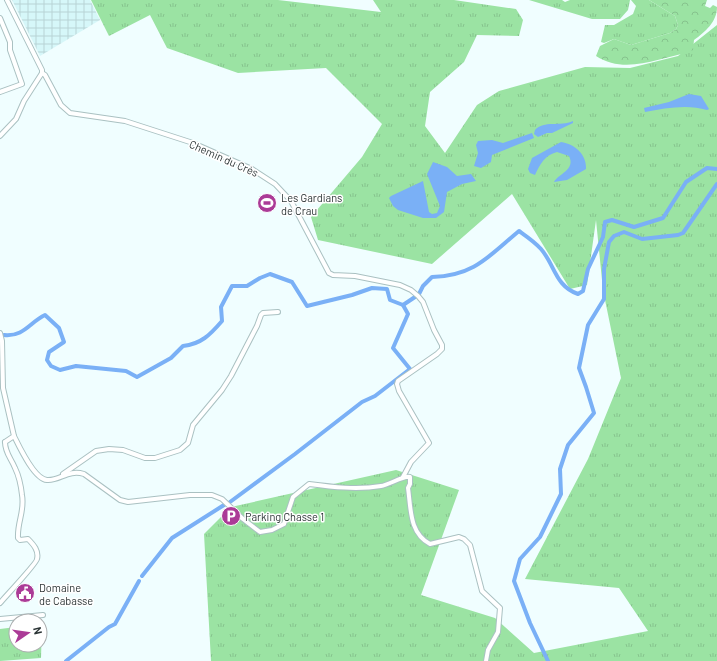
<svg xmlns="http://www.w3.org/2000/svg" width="717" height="661" font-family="Barlow,sans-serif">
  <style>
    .industrial { fill: url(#industrial-grid) }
    .grass { fill: url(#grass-tufts) }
    .forest { fill: url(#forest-crowns) }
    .water { fill: #7ab0f6 }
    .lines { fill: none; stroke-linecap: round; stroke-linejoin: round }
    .canal { stroke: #7ab0f6; stroke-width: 4 }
    .minor-casing { stroke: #aac1c2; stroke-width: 6 }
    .minor { stroke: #fff; stroke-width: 4 }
    .labels { text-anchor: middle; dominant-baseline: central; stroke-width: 3; stroke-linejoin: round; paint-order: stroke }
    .street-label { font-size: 11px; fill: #2c3536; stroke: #fff }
    .poi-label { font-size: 11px; fill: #2c3536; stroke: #fff; text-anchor: start }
  </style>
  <defs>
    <pattern id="industrial-grid" width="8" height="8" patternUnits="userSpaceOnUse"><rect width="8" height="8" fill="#d6f7f9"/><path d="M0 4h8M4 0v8" fill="none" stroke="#b8d4d6"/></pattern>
    <pattern id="grass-tufts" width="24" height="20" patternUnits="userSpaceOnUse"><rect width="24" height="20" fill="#9be3a3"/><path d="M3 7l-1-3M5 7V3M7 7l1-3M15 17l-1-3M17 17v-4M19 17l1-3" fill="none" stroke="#86c38d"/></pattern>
    <pattern id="forest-crowns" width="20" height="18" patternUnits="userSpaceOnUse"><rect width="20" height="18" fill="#9be3a3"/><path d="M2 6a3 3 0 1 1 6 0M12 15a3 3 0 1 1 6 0" fill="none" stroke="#86c38d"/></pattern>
  </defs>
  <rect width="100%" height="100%" fill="#f0feff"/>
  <!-- industrial -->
  <path class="industrial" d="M12,0H90L100,20L40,56Z"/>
  <!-- grass -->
  <g class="grass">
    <path d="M91,0H278L381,12L373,0H454L516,9L523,20L519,36L477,35L464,62L430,92L425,126L445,153L477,105L499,91L585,67L630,68L678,56L717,25V661H211L204,534L231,507L396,470L459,490L421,595L495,618L534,653L648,631L619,588L525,579L588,459L621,378L603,290L596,220L587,285L570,289L512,194L432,264L318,240L311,217L362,157L382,124L326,68L238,73L167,48L150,15L109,36Z"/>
    <path d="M529,0H562L565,2L570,0H630L628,10L620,19H592Z"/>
    <path d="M631,0H649L675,16L678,25L676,29L670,33L631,45L614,39L604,43L601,42L605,25H614L633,14L636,6Z"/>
    <path d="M40,623H42L41,658L0,661V629L16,627V645H40Z"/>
  </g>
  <!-- forest -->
  <path class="forest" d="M649,0H707L705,6L710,8L713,5L717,7C717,22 705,32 694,40L693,50L690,52C659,58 625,75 596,56L600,46L614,39L631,45L670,33L676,29L678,25L675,16Z"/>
  <!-- water -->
  <g class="water">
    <path d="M689,94L701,96L709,109L707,110C688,104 665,108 645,112L644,108L669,102Z"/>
    <path d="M573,121V123L552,133H547L538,137L534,134L535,130C544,120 560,127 573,121Z"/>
    <path d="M532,133L534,138L492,155L491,162L481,168L474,166L478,153L476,145L478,141L492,140L503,143Z"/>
    <path d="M561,142C575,144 587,155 586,169L567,180L554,182C558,174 576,170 569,156L557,152C545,155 540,164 535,175L530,173L528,169L532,158Z"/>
    <path d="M433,162L447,167L457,176L471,174L476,181L462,184L447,192L444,212L436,218H423L398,210L393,206L389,198L391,196L423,181L429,212L432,214L437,213L440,206L427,174Z"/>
  </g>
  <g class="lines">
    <!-- canal -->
    <g class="canal">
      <path d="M419,294L423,286L432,277C474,276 489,256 519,231C526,236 535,242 541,249C555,265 555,286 578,294L583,291L588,269L603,237L605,222L612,220L634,227L663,218L686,182L707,168L717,169"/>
      <path d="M4,335C24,337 30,322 45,315L59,328L64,342L49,352L47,360L51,366L60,370L76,366L126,371L137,377L171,358L183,346C201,344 210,335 222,321L221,307L232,286H247L260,278L270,274L292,282L307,306L352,295L372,288L387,289L390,300L403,305L415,297"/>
      <path d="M230,502L295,454L362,402L375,396L410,369L393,348L408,314L403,305"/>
      <path d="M142,576L172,538L224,505"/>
      <path d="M66,661L109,627L115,624L139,581"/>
      <path d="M548,661L530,623L514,581L520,559L540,537L561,494L560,469L568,445L594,413L586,387L579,368L588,325L604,299V269L609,242L614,236L624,232L642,239L678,235L683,233L717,184"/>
    </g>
    <defs>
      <g id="minor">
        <path d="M0,18L10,42V50L22,84L0,92"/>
        <path d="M42,73L45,75L61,105L70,113L125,121L193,143L252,169L275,184L291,201L329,273L333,275L355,276L400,285L411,290L418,296L423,302L434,330L442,345V349L437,354L398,381L397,384L399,391L429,443L411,462L403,477"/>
        <path d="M0,136L16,119L24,101L42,73V70L7,0"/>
        <path d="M0,333L2,341L3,388L14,436L5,442"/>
        <path d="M14,436C19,446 34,479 47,480C60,481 68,469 84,474L120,500L128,502L190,495H212L222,499L243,519L260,532L272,530L284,524L293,497L309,484C332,487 357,490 381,486C389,485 404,475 410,477V484L408,488C411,508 409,533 430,544L459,537L464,539L470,545L482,591L500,608L498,632L488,650L486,661"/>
        <path d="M63,474L96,451L109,449L123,450L145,458H155L180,450L188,443L193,425L222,390L231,376L257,326L261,315L263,313L278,312"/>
        <path d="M0,603C5,597 37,563 37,559C39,551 34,545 28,539L20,540L18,538C17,522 25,511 22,495C21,486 19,476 15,468C11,458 5,453 5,442"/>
        <path d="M0,619L43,615"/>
      </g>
    </defs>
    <!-- minor casing -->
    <use href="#minor" class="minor-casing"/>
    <!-- minor -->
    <use href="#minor" class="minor"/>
  </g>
  <!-- icons -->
  <defs>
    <symbol id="stadium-disc" viewBox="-11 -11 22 22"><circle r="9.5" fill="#ab3b97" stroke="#fff"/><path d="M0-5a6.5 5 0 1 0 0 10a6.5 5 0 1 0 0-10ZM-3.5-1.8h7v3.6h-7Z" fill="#fff"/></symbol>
    <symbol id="parking-disc" viewBox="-11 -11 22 22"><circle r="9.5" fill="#ab3b97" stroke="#fff"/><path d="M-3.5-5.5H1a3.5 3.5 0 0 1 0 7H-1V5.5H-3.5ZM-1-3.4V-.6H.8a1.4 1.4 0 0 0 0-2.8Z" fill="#fff"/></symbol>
    <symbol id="civic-disc" viewBox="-11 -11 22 22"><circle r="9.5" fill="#ab3b97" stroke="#fff"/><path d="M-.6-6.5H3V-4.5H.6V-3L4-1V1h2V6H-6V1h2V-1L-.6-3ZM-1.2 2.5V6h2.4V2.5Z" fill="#fff"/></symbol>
  </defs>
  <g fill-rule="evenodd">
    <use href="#stadium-disc" x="256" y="192" width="22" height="22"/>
    <use href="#parking-disc" x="220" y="505" width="22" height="22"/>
    <use href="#civic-disc" x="14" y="582" width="22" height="22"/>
  </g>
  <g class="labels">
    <!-- street labels -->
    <g class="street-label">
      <text transform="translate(224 158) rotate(24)">Chemin du Crès</text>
    </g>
    <!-- poi labels -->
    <g class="poi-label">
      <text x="281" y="197">Les Gardians<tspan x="281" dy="13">de Crau</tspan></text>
      <text x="245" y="516">Parking Chasse 1</text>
      <text x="39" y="587">Domaine<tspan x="39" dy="13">de Cabasse</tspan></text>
    </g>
  </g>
  <!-- north arrow -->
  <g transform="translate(28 633) rotate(77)"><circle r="19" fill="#ffffff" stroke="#abaeaf"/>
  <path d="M0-3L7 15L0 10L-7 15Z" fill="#ab3b97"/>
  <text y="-6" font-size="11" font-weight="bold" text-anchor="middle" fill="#2c3536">N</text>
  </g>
</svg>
